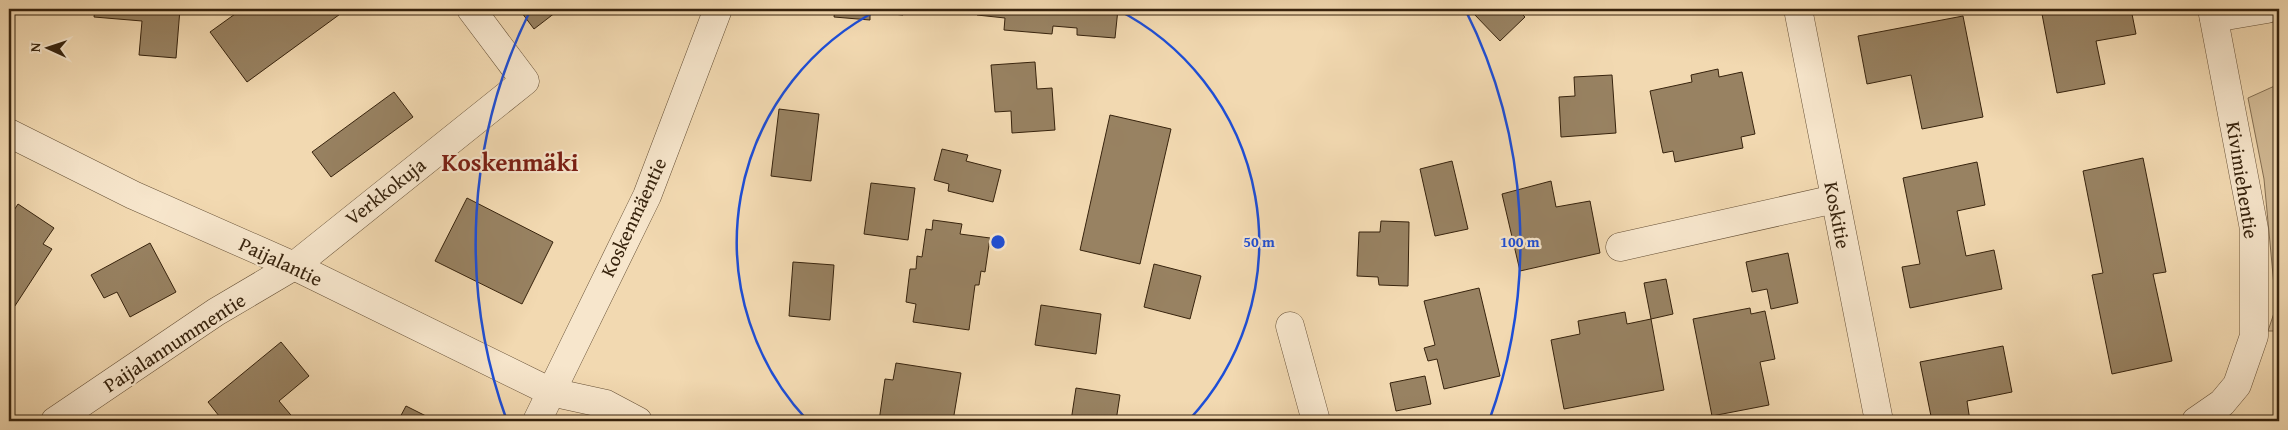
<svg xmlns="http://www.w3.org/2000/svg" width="2288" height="430" font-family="'Gentium Book Plus',serif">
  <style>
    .green { fill: #d2ba95; stroke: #846e51 }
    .building { fill: #988262; stroke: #37230d }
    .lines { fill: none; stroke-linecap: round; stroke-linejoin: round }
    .minor-casing { stroke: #665036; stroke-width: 29 }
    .minor { stroke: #f7e6cc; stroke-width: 28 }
    .ring { fill: none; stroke: #1d4ed8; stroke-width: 2.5 }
    .labels { text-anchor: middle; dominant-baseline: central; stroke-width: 4.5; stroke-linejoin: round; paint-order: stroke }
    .street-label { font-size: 20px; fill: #37230d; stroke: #f7e6cc }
    .district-label { font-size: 25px; font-weight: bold; fill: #7a1f14; stroke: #f7e6cc }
    .centre { fill: #1d4ed8; stroke: #f7e6cc; stroke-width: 2.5 }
    .ring-label { font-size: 15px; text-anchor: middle; font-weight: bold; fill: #1d4ed8; stroke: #f7e6cc; stroke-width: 4.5; stroke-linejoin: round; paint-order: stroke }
  </style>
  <rect width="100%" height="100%" fill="#f2d9b1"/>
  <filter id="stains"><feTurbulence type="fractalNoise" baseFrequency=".004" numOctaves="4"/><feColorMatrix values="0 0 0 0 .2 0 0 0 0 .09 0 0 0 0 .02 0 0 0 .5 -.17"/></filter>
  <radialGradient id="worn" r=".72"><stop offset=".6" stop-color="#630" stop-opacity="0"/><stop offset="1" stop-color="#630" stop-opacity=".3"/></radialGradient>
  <!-- green -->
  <path class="green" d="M2279,84V331H2268L2276,307L2264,179L2248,98Z"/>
  <!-- building -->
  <g class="building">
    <path d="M95,9H180L176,58L139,55L142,21L94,17Z"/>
    <path d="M242,9H347L247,82L210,32Z"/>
    <path d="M519,9H560L534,29Z"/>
    <path d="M833,9H918H904L903,15L870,12V20L834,17L835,9Z"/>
    <path d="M978,9H1118L1115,38L1077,35V28L1053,26L1052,34L1004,30L1005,18L977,15Z"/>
    <path d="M1479,9H1517L1525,17L1500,41L1474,14Z"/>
    <path d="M2067,9H2131L2136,34L2096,41L2105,84L2057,93L2042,14Z"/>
    <path d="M1963,16L1983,117L1922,129L1911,75L1867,84L1858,36Z"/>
    <path d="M1035,62L1037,89L1052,88L1055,130L1012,133L1011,111L995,112L991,65Z"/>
    <path d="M1718,69L1719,77L1742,72L1755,134L1741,137L1743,148L1675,162L1673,151L1663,153L1650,91L1692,82L1691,75Z"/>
    <path d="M1612,75L1616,133L1561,137L1559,97L1575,96L1574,77Z"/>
    <path d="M394,92L413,117L331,177L312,152Z"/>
    <path d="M779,109L819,114L811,181L771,176Z"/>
    <path d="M1110,115L1171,129L1140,264L1080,250Z"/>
    <path d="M942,149L968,155L966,161L1001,170L993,202L948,191L949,184L934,180Z"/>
    <path d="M2143,158L2166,272L2153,274L2172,361L2112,374L2092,275L2103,273L2083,171Z"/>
    <path d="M1452,161L1468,229L1435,236L1420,169Z"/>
    <path d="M1977,162L1985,205L1957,211L1966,256L1994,250L2002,289L1910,308L1902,267L1920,264L1903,178Z"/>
    <path d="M1551,181L1556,207L1590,201L1600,253L1520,271L1502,194Z"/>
    <path d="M871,183L915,188L908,240L864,234Z"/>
    <path d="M467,198L553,242L522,304L435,261Z"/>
    <path d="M18,204L54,228L43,244L52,249L9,315V218Z"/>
    <path d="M933,220L962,224L960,234L990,238L985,272L981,271L979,285H975L969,330L913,322L916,304L906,302L910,269H916L917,256L922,257L926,229L932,230Z"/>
    <path d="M1381,221L1409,222L1408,286L1379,285L1378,277L1357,276L1359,232H1380Z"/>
    <path d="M150,243L176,292L130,317L117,292L104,298L91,275Z"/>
    <path d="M1788,253L1798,303L1771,309L1767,289L1752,292L1746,262Z"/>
    <path d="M793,262L834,265L830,320L789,316Z"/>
    <path d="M1154,264L1201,276L1190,319L1144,307Z"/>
    <path d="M1666,279L1673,314L1651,319L1644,283Z"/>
    <path d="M1479,288L1500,376L1444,389L1437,359L1428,361L1424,348L1435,345L1424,301Z"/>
    <path d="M1041,305L1101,314L1096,354L1035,345Z"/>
    <path d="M1750,308L1751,314L1765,311L1775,359L1760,362L1769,405L1712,416L1693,319Z"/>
    <path d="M1625,312L1627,324L1651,319L1664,390L1564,409L1551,340L1580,334L1578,321Z"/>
    <path d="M281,342L309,376L279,401L296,421H223L208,402Z"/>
    <path d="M2003,346L2012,392L1967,401L1970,421H1932L1920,362Z"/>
    <path d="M896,363L961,373L953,421H879L885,379L893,380Z"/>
    <path d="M1425,376L1431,404L1396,411L1390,383Z"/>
    <path d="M1076,388L1120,395L1116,421H1071Z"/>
    <path d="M406,406L436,421H398Z"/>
  </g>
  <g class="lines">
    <defs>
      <g id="minor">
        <path d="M1798,9L1879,421"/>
        <path d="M2214,18L2267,9"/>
        <path d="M9,133L133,195L294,266L551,392L606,404L638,421"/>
        <path d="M1620,247L1835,199"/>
        <path d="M1290,326L1316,421"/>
        <path d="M55,421L216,312L294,266L525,81L471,9"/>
        <path d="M537,421L647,196L718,9"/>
        <path d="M2196,421L2222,403L2237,385L2254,336V229L2212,9"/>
      </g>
    </defs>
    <!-- minor casing -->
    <use href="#minor" class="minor-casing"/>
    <!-- minor -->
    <use href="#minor" class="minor"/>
  </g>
  <!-- distance rings -->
  <g class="ring">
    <path d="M807 420A261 261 0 0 1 880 9M1116 9A261 261 0 0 1 1189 420"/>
    <path d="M507 421A522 522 0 0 1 531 9M1465 9A522 522 0 0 1 1489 421"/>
  </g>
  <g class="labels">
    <!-- street labels -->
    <g class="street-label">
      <text transform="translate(2243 180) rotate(81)">Kivimiehentie</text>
      <text transform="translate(385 191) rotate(-38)">Verkkokuja</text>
      <text transform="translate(1838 215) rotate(79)">Koskitie</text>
      <text transform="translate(633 217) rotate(-65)">Koskenmäentie</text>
      <text transform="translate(281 261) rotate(25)">Paijalantie</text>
      <text transform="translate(174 342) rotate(-33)">Paijalannummentie</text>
    </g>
    <!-- district labels -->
    <g class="district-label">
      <text x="510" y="162">Koskenmäki</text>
    </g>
  </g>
  <circle cx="998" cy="242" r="8" class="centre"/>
  <g class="ring-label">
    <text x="1259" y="247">50 m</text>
    <text x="1520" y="247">100 m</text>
  </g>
  <!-- margin -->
  <rect width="2288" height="430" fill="none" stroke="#f2d9b1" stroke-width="30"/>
  <rect x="10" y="10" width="2268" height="410" fill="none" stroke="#37230d" stroke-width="2.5"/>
  <rect x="15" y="15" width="2258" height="400" fill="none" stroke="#37230d"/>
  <!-- north arrow -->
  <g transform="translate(48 48) rotate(273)" stroke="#f7e6cc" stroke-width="4" paint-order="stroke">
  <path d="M0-4L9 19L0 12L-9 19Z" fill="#37230d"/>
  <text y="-8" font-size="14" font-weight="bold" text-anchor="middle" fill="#37230d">N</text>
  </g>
  <rect width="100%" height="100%" filter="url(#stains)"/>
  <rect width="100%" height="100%" fill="url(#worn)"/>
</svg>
